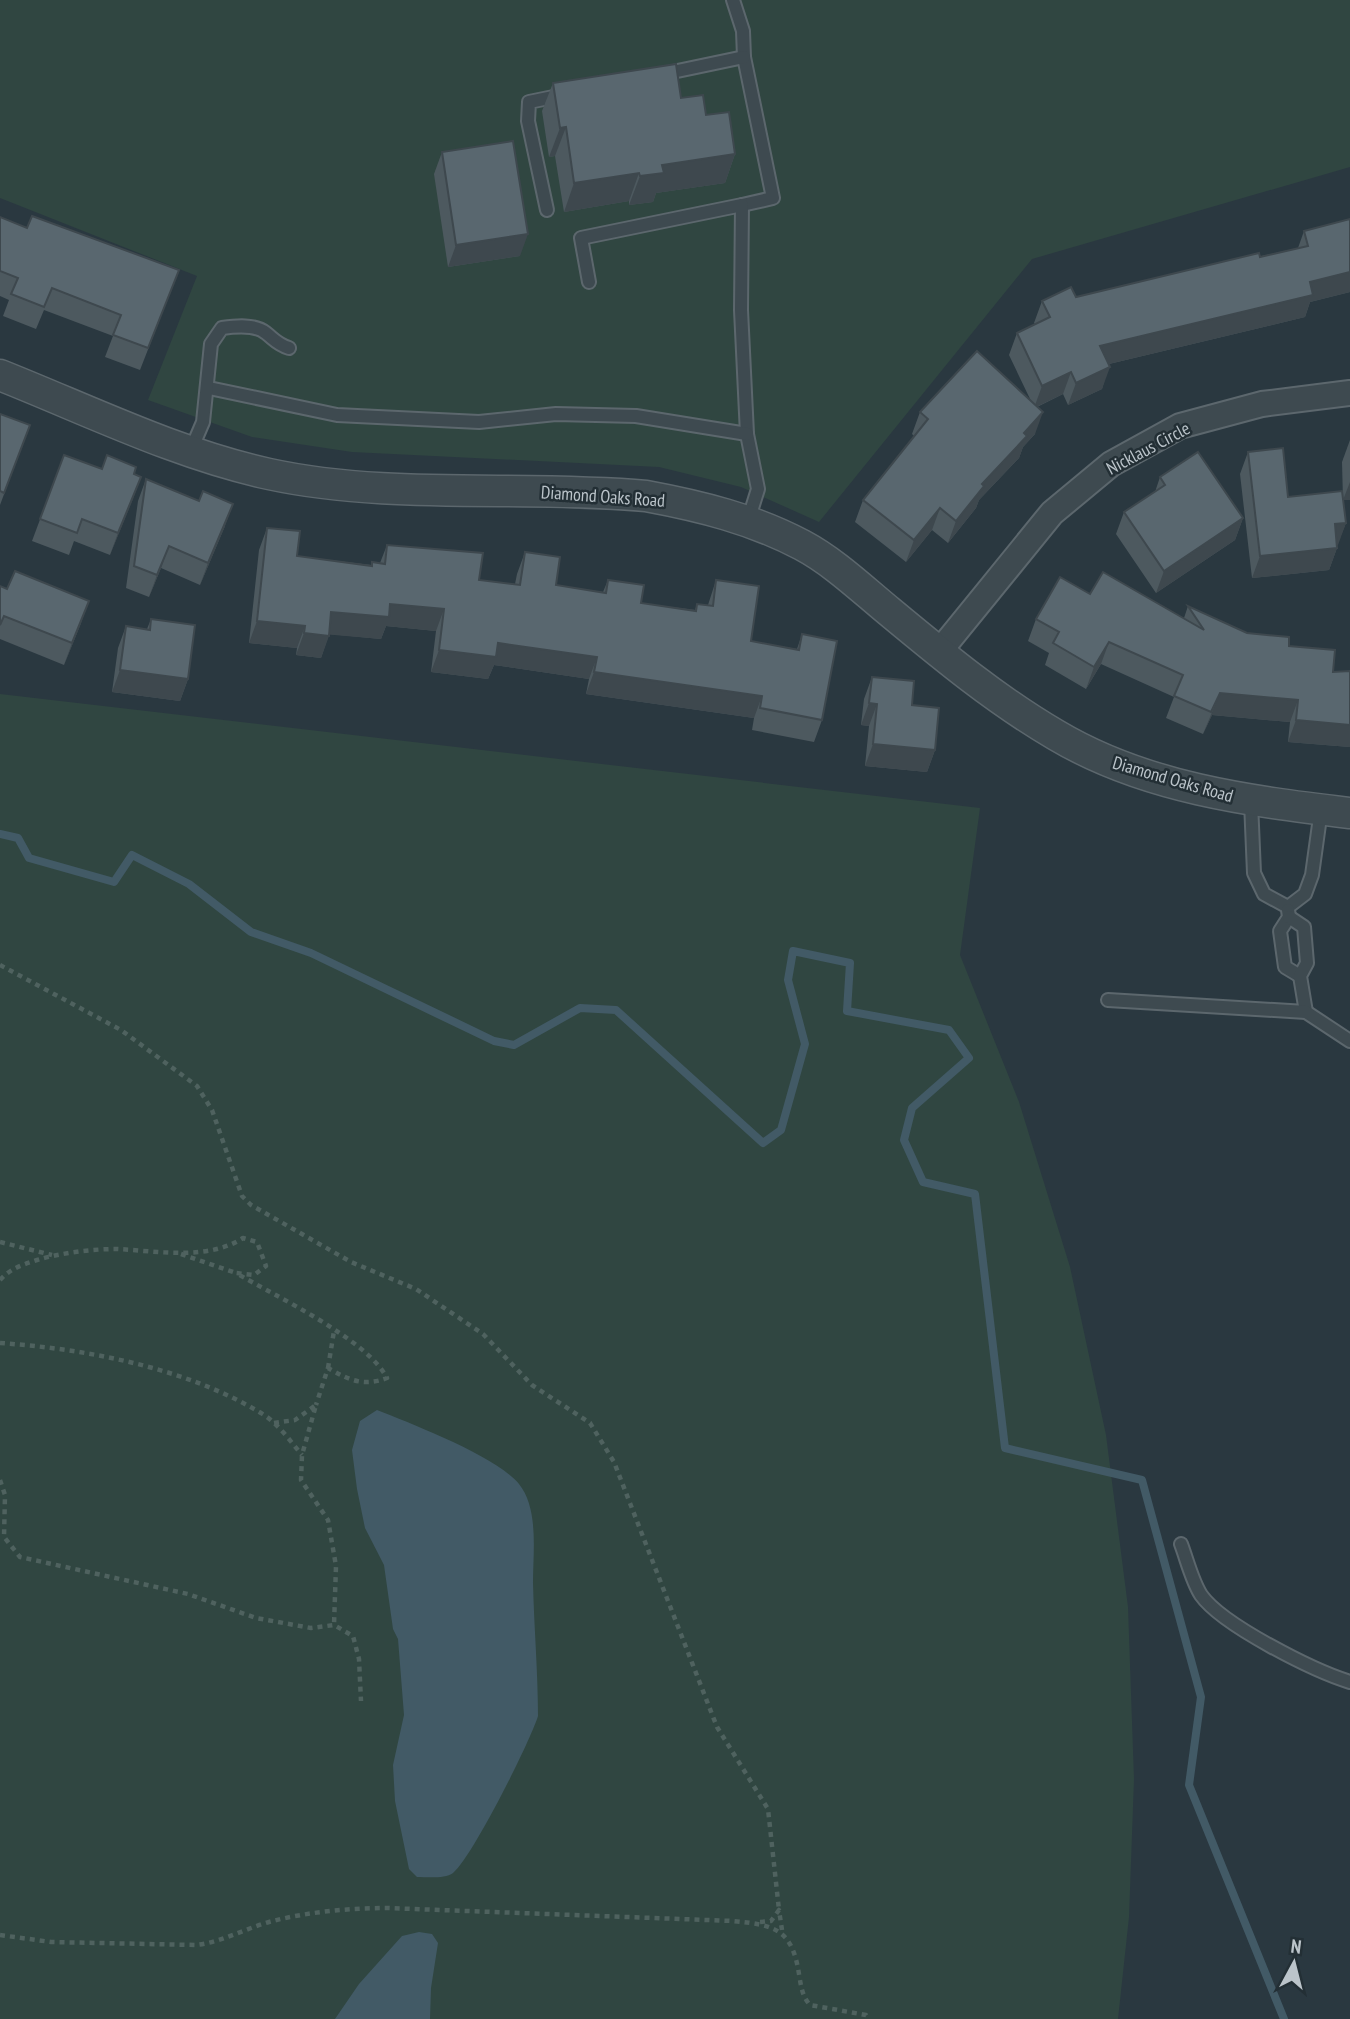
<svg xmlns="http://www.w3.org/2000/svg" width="1350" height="2019" font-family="'PT Sans Narrow',sans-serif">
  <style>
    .green { fill: #304641 }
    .water { fill: #425a66 }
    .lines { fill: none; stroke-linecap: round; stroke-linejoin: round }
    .stream { stroke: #425a66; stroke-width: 8 }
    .service-casing { stroke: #5c676d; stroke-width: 16 }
    .minor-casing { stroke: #5c676d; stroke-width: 28 }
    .tertiary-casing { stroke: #5c676d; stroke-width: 33 }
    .path { stroke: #4f625f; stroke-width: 4.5; stroke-dasharray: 5 5; stroke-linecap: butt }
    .service { stroke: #3e4a50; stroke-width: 12 }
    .minor { stroke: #3e4a50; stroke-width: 24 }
    .tertiary { stroke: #3e4a50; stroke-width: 30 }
    .wall { fill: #4d595f }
    .shaded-wall { fill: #3e484e }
    .building { fill: #59676f; stroke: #3e484e; stroke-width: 2 }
    .labels { text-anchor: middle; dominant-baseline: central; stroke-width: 5; stroke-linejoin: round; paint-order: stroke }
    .street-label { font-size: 18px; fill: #bbc4ca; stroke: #232f35 }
  </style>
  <rect width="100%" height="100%" fill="#2a3840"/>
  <!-- green -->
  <g class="green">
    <path d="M0,0H1350V167L1032,259L819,522L741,487L659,467L352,452L252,437L148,400L197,276L0,198Z"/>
    <path d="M0,694L980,808L960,955L1019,1102L1070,1267L1106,1435L1128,1607L1134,1779L1129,1917L1118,2019H0Z"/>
  </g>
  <!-- water -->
  <g class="water">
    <path d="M377,1410C412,1424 496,1456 519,1484C539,1509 533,1552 533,1583C534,1627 538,1672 538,1716C530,1742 472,1858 453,1873C445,1879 427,1877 417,1877L409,1869L395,1801L393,1765L404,1715L398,1639L393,1629L384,1565L365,1528L357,1489L352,1450L360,1421Z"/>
    <path d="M419,1932L432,1934L438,1943L431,1988L430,2019H335L359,1984L402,1936Z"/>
  </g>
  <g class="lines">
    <!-- stream -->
    <path class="stream" d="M0,834L18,838L29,858L114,882L132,855L189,884L251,932L311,953L494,1041L514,1045L580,1008L616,1010L763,1143L781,1130L805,1044L788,980L793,951L850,963L847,1011L949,1030L969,1058L912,1108L904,1140L923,1182L975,1194L1005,1448L1142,1480L1201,1697L1189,1785L1284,2019"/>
    <defs>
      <g id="service">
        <path d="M733,0L743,31L744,57L773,198L742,205"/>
        <path d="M663,74L744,57"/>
        <path d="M547,210L528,121L529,102L563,95"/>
        <path d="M589,282L581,238L742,205L741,310L747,434L758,489L748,521"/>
        <path d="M209,388L337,415L479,422L556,414L636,416L747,434"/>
        <path d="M191,450L203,422L211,344L222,328C236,326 255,324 266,333C275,340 277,344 289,348"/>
        <path d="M1251,802L1254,873L1264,894L1288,907L1305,894L1312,875L1321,810"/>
        <path d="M1288,910L1289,917L1280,931L1285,967L1300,976"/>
        <path d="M1289,917L1304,927L1307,963L1300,976L1306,1012"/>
        <path d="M1108,1000L1306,1012L1350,1041"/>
        <path d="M1181,1544C1187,1560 1192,1581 1201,1595C1222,1625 1314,1671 1350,1682"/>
      </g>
      <path id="minor" d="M939,652L1052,513L1111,464L1180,426L1262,404L1350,393"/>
      <path id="tertiary" d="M0,375C88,410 177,454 269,474C389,500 523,485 646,496C700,506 753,519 802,545C834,562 862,589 890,612C943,656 996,700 1056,735C1145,788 1249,801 1350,813"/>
    </defs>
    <!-- service casing -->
    <use href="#service" class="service-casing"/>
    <!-- minor casing -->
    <use href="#minor" class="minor-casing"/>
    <!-- tertiary casing -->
    <use href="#tertiary" class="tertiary-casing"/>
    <!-- path -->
    <g class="path">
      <path d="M0,965L121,1030L197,1086L212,1110L242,1196L251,1205L351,1262L416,1289L483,1334L532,1385L590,1423L614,1462L717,1727L768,1809L779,1910"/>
      <path d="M0,1242L52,1255"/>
      <path d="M181,1254L236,1273"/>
      <path d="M0,1280C11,1268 22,1265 37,1260C61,1253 91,1249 117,1249C158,1251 207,1261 243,1238L257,1242L266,1266L254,1275L236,1273C275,1296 367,1339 387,1378C363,1387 349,1380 328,1368L316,1405"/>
      <path d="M0,1343C87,1349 186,1368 261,1413C278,1423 290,1441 302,1455"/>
      <path d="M328,1368L334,1331"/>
      <path d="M274,1423L295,1420L316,1405L302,1455L301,1480L328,1520L336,1566L334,1625"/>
      <path d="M0,1480L5,1495L4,1537L20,1557L188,1594L256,1618L311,1628L334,1625L353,1636L359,1659L361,1701"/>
      <path d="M760,1922L771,1921L779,1910L782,1930"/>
      <path d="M0,1935L51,1942L196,1945C222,1942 244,1929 269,1922C306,1912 349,1908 388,1908L733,1921C775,1925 792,1929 799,1974C801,1986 802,1996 810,2005L866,2015L869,2019"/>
    </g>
    <!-- service -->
    <use href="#service" class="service"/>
    <!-- minor -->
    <use href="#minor" class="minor"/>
    <!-- tertiary -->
    <use href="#tertiary" class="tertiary"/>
  </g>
  <!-- wall -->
  <g class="wall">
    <path d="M553,83L681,98L706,115L735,154L725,183L656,193L653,202L629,205V201L564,212L555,156L549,157L542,111Z"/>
    <path d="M442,152L520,256L448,267L434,174Z"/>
    <path d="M0,217L27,228L179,270L140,370L105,357L113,336L44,310L36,329L3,316L9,300L0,296Z"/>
    <path d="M1350,219V292L1310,302L1305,317L1109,364L1102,389L1068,405L1063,394L1037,407L1035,434L1023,447L1019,458L979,500L976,508L948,543L932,530L906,562L855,522L863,500L914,436L912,434L920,412L1031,401L1009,355L1017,333L1035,324L1034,323L1042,301L1076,297L1298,248L1304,231Z"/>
    <path d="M0,414L30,425L0,505Z"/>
    <path d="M1350,440V500H1343L1342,462Z"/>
    <path d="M1248,452L1288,497L1346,523L1337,545V548L1329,570L1252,578L1240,474Z"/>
    <path d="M64,455L102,469L134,474L141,477L110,555L74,541L69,555L32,541Z"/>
    <path d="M1160,477L1243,518L1235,540L1156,593L1116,534L1124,512L1155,492Z"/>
    <path d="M146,479L225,526L200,585L161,568L149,597L126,588L138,501Z"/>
    <path d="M267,528L297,556L371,565L372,562L380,563L387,545L479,580L515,584L517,574L525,552L556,585L603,592L608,580L641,603L695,610L697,604L708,605L716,580L751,641L797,649L802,634L822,720L814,742L752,730L754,718L586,694L589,679L494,665L488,679L431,672L436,631L386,626L381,639L329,634L321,658L296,655L297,648L249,643L259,550Z"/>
    <path d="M0,586L81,623L64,665L0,639Z"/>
    <path d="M1090,594L1184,618L1188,606L1247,633L1289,646L1333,672L1350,671V747L1288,742L1290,722L1212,715L1203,734L1166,718L1174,697L1101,664L1086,689L1045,665L1049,653L1028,641L1036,619Z"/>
    <path d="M151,619L188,679L180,701L112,692L118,648L126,626L147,629Z"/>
    <path d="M872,677L912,705L935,750L927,772L865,766L869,726L861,725L864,699Z"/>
  </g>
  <!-- shaded-wall -->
  <g class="shaded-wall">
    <path d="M566,127L555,156L549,157L560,128Z"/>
    <path d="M735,154L725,183L656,193L653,202L629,205L640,176L662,165Z"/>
    <path d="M639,173L629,201L564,212L574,183Z"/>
    <path d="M528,234L520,256L448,267L456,245Z"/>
    <path d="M1350,272V292L1310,302L1305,317L1092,368L1100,346L1310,282Z"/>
    <path d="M1110,367L1102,389L1068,405L1076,383Z"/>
    <path d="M1071,372L1063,394L1034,408L1042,386Z"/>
    <path d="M1043,412L1035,434L1023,447L1019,458L979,500L976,508L948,543L956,521L982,484L1024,433Z"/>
    <path d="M141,477L133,499L110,555L118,533Z"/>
    <path d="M1350,482V500H1343Z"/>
    <path d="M233,504L225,526L200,585L208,563Z"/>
    <path d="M940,508L932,530L906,562L914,540Z"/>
    <path d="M1243,518L1235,540L1156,593L1164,571Z"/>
    <path d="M1346,523L1338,545L1327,546L1335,524Z"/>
    <path d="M169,546L161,568L149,597L157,575Z"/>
    <path d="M1337,548L1329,570L1252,578L1260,556Z"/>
    <path d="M89,601L81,623L64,665L72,643Z"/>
    <path d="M390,604L444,609L436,631L386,626L381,639L323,634L331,612Z"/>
    <path d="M257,621L305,626L297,648L249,643Z"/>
    <path d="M304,633L329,636L321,658L296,655Z"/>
    <path d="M1109,642L1101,664L1086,689L1094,667Z"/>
    <path d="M498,643L597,657L589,679L494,665L488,679L431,672L439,650Z"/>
    <path d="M120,670L188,679L180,701L112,692Z"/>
    <path d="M594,672L762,696L754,718L586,694Z"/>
    <path d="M1220,693L1298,700L1290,722L1212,715L1203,734Z"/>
    <path d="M869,703L877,704L869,726L861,725Z"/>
    <path d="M1296,720L1350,725V747L1288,742Z"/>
    <path d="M873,744L935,750L927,772L865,766Z"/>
  </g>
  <!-- building -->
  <g class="building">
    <path d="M676,64L681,98L703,95L706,115L729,112L735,154L662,165L664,173L640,176L639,173L574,183L566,127L560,128L553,83Z"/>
    <path d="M513,141L528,234L456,245L442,152Z"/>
    <path d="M32,216L179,270L148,348L113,335L121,315L52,288L44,307L11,294L18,278L0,271V217L27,228Z"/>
    <path d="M1350,219V272L1310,282L1313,295L1100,346L1110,367L1076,383L1071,372L1042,386L1017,333L1050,317L1042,301L1071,287L1076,297L1259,253L1260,257L1308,246L1304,231Z"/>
    <path d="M977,351L1043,412L1024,433L1027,436L982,484L984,486L956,521L940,508L914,540L863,500L928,419L920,412Z"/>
    <path d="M0,414L30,425L4,493L0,491Z"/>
    <path d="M1283,448L1288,497L1342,491L1346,523L1335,524L1337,548L1260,556L1248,452Z"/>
    <path d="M1198,452L1243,518L1164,571L1124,512L1165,485L1160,477Z"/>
    <path d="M64,455L102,469L107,455L136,467L134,474L141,477L118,533L82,519L77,533L40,519Z"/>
    <path d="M146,479L199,501L203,491L233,504L208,563L169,546L157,575L134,566Z"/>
    <path d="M267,528L300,531L297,556L372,566V562L385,564L387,545L483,553L479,580L520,585L525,552L560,557L556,585L606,593L608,580L644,585L641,603L696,611L697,604L713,606L716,580L759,586L751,641L799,650L802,634L837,641L822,720L760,708L762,696L594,672L597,657L498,643L496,657L439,650L444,609L390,604L389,617L331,612L329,636L304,633L305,626L257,621Z"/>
    <path d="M15,571L89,601L72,643L4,616L0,625V586L7,589Z"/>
    <path d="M1103,572L1204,630L1188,606L1247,633L1289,637V646L1335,650L1333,672L1350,671V725L1296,720L1298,700L1220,693L1211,712L1174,696L1183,675L1109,642L1094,667L1053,643L1059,632L1036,619L1060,577L1090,594Z"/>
    <path d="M151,619L195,625L188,679L120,670L126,626L150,630Z"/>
    <path d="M872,677L914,681L912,705L939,708L935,750L873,744L877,704L869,703Z"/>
  </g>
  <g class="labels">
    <!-- street labels -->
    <g class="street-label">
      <text transform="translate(1148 448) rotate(-28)">Nicklaus Circle</text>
      <text transform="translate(603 496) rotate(4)">Diamond Oaks Road</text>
      <text transform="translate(1173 779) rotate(16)">Diamond Oaks Road</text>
    </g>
  </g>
  <!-- north arrow -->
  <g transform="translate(1294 1963) rotate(7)" stroke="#232f35" stroke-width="5" paint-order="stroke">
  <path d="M0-5L12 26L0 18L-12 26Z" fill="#bbc4ca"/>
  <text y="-10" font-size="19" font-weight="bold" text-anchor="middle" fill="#bbc4ca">N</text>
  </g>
</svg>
